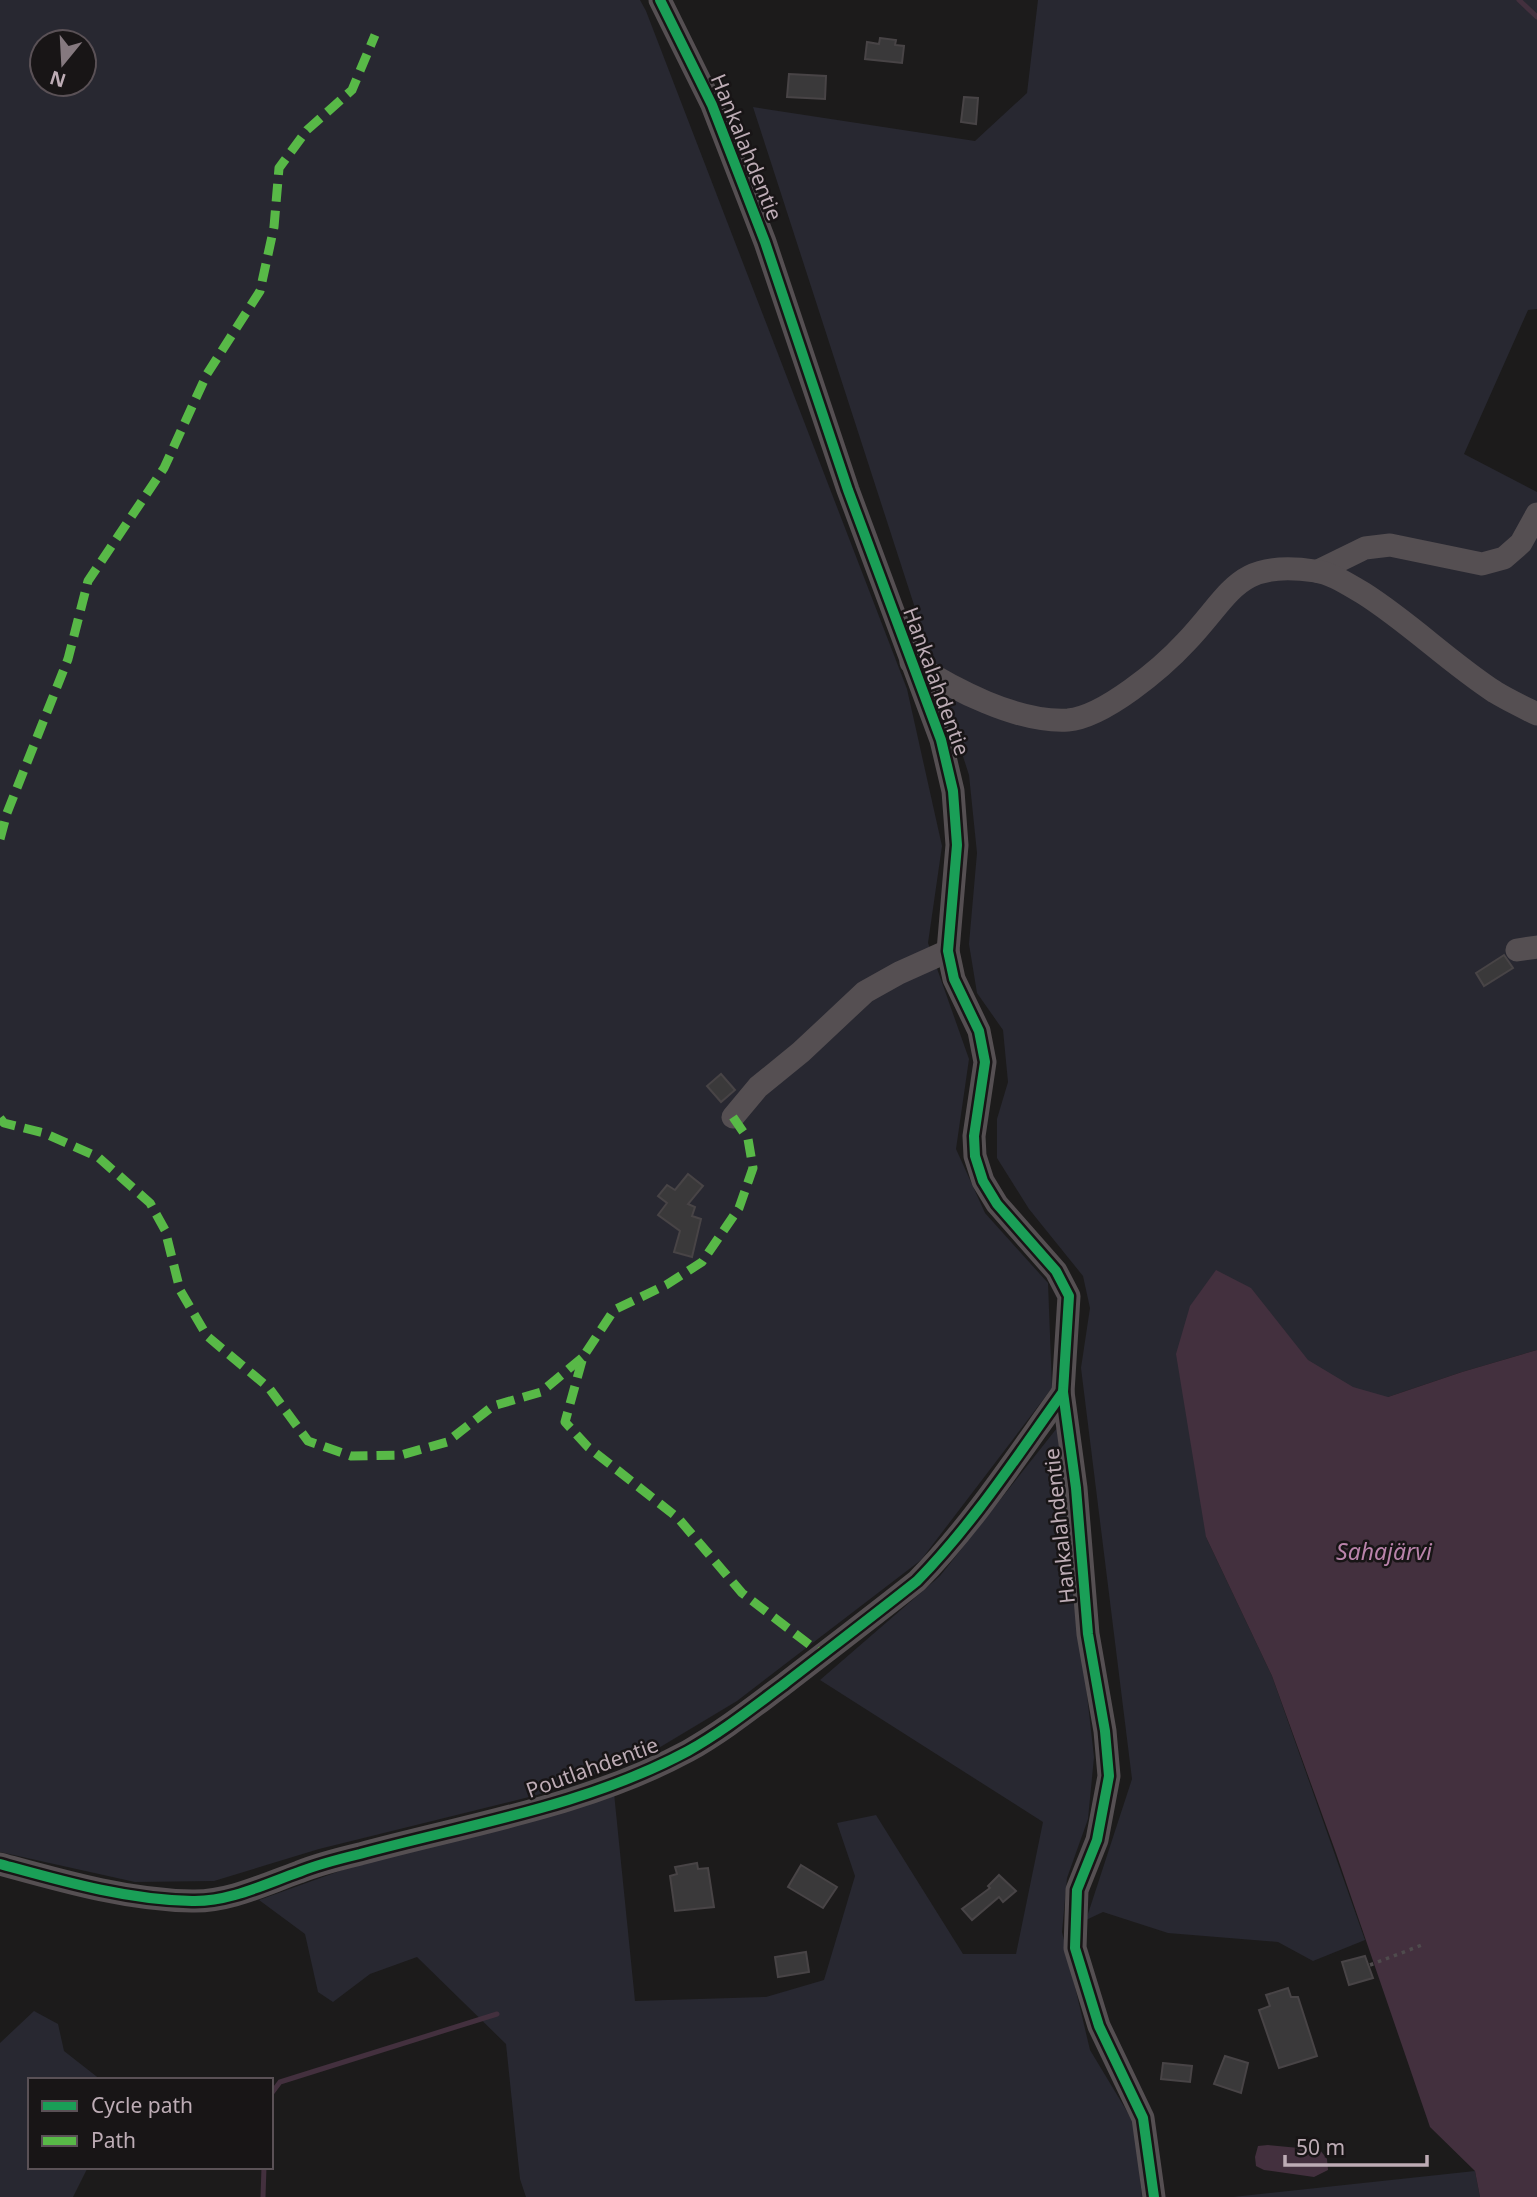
<svg xmlns="http://www.w3.org/2000/svg" width="1537" height="2197" font-family="'Noto Sans',sans-serif">
  <style>
    .green { fill: #282831; fill-rule: evenodd }
    .water { fill: #43303e }
    .lines { fill: none; stroke-linecap: round; stroke-linejoin: round }
    .stream { stroke: #43303e; stroke-width: 5 }
    .building { fill: #3a393a; stroke: #484446; stroke-width: 2 }
    .path { stroke: #4f4b4d; stroke-width: 3.5; stroke-dasharray: 3.5 5; stroke-linecap: butt }
    .minor { stroke: #554f52; stroke-width: 23 }
    .quiet { stroke: #58b947; stroke-width: 9; stroke-dasharray: 18 9; stroke-linecap: butt }
    .cycleway-casing { stroke: #181516; stroke-width: 15 }
    .cycleway { stroke: #1a9f57; stroke-width: 10 }
    .labels { text-anchor: middle; dominant-baseline: central; stroke-width: 5; stroke-linejoin: round; paint-order: stroke }
    .street-label { font-size: 21px; fill: #bdacb5; stroke: #181516 }
    .water-label { font-size: 23px; font-style: italic; fill: #b983aa; stroke: #181516 }
  </style>
  <rect width="100%" height="100%" fill="#1c1b1b"/>
  <!-- green -->
  <g class="green">
    <path d="M0,0H640L646,11L907,689L942,846L928,943L969,1059L956,1149L985,1213L1048,1283L1052,1388L921,1560L737,1701L642,1758L537,1795L319,1849L214,1881L135,1882L0,1852ZM42,42H84V84H42Z"/>
    <path d="M1038,0H1537V309L1528,310L1464,454L1537,492V1350L1462,1372L1388,1397L1206,1537L1272,1676L1365,1940L1313,1961L1278,1942L1168,1933L1103,1912L1086,1920L1132,1779L1081,1368L1090,1308L1083,1276L1029,1209L997,1158V1119L1008,1082L1003,1030L977,993L969,944L977,853L969,775L753,107L975,141L1027,93Z"/>
    <path d="M1057,1428L1094,1757L1088,1819L1067,1878L1062,1932L1090,2050L1134,2123L1142,2197H526L520,2179L506,2044L417,1957L370,1974L333,2002L318,1992L305,1934L259,1900L373,1859L614,1793L635,2001L766,1997L824,1980L855,1876L837,1823L876,1815L963,1954H1016L1043,1822L820,1680L940,1576Z"/>
    <path d="M34,2011L58,2024L64,2051L101,2080H30V2167H88L73,2197H0V2043Z"/>
    <path d="M1475,2171L1480,2197H1233Z"/>
  </g>
  <!-- water -->
  <g class="water">
    <path d="M1216,1270L1251,1288L1308,1360L1353,1387L1388,1397L1462,1372L1537,1350V2197H1480L1475,2171L1430,2127L1336,1853L1272,1676L1206,1537L1176,1354L1190,1306Z"/>
    <path d="M1268,2145L1320,2150L1327,2159L1328,2170L1314,2177L1264,2170L1256,2166L1255,2157L1258,2146Z"/>
  </g>
  <g class="lines">
    <!-- stream -->
    <g class="stream">
      <path d="M1519,0L1537,17"/>
      <path d="M271,2094L280,2082L497,2014"/>
      <path d="M263,2197L264,2167"/>
    </g>
  </g>
  <!-- building -->
  <g class="building">
    <path d="M880,38L896,40L895,45L904,46L902,63L865,59L867,42L879,44Z"/>
    <path d="M789,74L826,76L825,99L787,97Z"/>
    <path d="M964,97L978,98L976,124L961,122Z"/>
    <path d="M1504,955L1513,968L1484,986L1476,973Z"/>
    <path d="M721,1074L735,1090L721,1102L707,1086Z"/>
    <path d="M688,1174L703,1186L688,1204L695,1207L692,1216L701,1219L692,1257L674,1252L680,1231L658,1215L667,1203L658,1196L667,1185L675,1190Z"/>
    <path d="M697,1863L698,1869L708,1868L714,1907L675,1911L670,1876L677,1874L675,1867Z"/>
    <path d="M801,1865L837,1887L823,1908L788,1887Z"/>
    <path d="M999,1875L1016,1891L1003,1902L999,1897L972,1920L962,1909L990,1888L988,1886Z"/>
    <path d="M806,1952L809,1972L778,1977L775,1957Z"/>
    <path d="M1365,1956L1373,1978L1349,1985L1342,1962Z"/>
    <path d="M1288,1988L1291,1997H1298L1317,2056L1279,2068L1259,2010L1270,2006L1266,1995Z"/>
    <path d="M1225,2056L1248,2063L1241,2093L1214,2084Z"/>
    <path d="M1163,2063L1192,2066L1190,2082L1161,2079Z"/>
  </g>
  <g class="lines">
    <!-- path -->
    <path class="path" d="M1370,1965L1422,1945"/>
    <!-- minor -->
    <g class="minor">
      <path d="M660,0L712,105L765,242L848,490L941,740L953,791L957,845L948,951L954,979L979,1031L985,1062L974,1136L975,1156L983,1181L997,1204L1056,1271L1069,1296L1063,1392L1076,1488L1088,1634L1105,1731L1109,1776L1097,1840L1077,1890L1075,1948L1099,2026L1143,2118L1154,2197"/>
      <path d="M1318,571L1365,548L1390,545L1482,564L1504,558L1521,543L1537,514"/>
      <path d="M911,662C953,689 1017,723 1068,720C1104,717 1162,668 1186,642C1232,594 1236,559 1315,571C1332,573 1349,585 1363,593C1409,622 1449,662 1495,692C1508,700 1523,707 1537,714"/>
      <path d="M1517,950L1537,947"/>
      <path d="M733,1117L758,1087L801,1052L865,992L899,973L948,951"/>
      <path d="M0,1864C62,1881 127,1900 192,1901C229,1902 265,1884 299,1872C319,1864 339,1859 360,1854C470,1824 586,1806 688,1751C722,1732 752,1708 783,1685C828,1650 873,1616 917,1581C973,1524 1017,1456 1063,1392"/>
    </g>
    <!-- quiet -->
    <g class="quiet">
      <path d="M0,839L7,813L68,659L88,581L164,468L207,374L260,291L274,227L279,168L307,130L352,90L375,35"/>
      <path d="M733,1117L748,1139L753,1168L739,1208L702,1262L666,1285L614,1310L583,1357L565,1422L588,1447L678,1518L742,1593L823,1655"/>
      <path d="M0,1118L4,1123L44,1133L98,1157L150,1203L165,1230L180,1290L207,1336L269,1388L308,1441L351,1456L401,1455L447,1442L493,1406L541,1392L583,1357"/>
    </g>
    <defs>
      <g id="cycleway">
        <path d="M660,0L712,105L765,242L848,490L941,740L953,791L957,845L948,951L954,979L979,1031L985,1062L974,1136L975,1156L983,1181L997,1204L1056,1271L1069,1296L1063,1392L1076,1488L1088,1634L1105,1731L1109,1776L1097,1840L1077,1890L1075,1948L1099,2026L1143,2118L1154,2197"/>
        <path d="M0,1864C62,1881 127,1900 192,1901C229,1902 265,1884 299,1872C319,1864 339,1859 360,1854C470,1824 586,1806 688,1751C722,1732 752,1708 783,1685C828,1650 873,1616 917,1581C973,1524 1017,1456 1063,1392"/>
      </g>
    </defs>
    <!-- cycleway casing -->
    <use href="#cycleway" class="cycleway-casing"/>
    <!-- cycleway -->
    <use href="#cycleway" class="cycleway"/>
  </g>
  <g class="labels">
    <!-- street labels -->
    <g class="street-label">
      <text transform="translate(747 147) rotate(68)">Hankalahdentie</text>
      <text transform="translate(937 681) rotate(70)">Hankalahdentie</text>
      <text transform="translate(1059 1526) rotate(-96)">Hankalahdentie</text>
      <text transform="translate(592 1767) rotate(-20)">Poutlahdentie</text>
    </g>
    <!-- water labels -->
    <g class="water-label">
      <text x="1384" y="1551">Sahajärvi</text>
    </g>
  </g>
  <!-- legend -->
  <rect x="28" y="2078" width="245" height="91" fill="#181516" stroke="#5a5156" stroke-width="2"/>
  <rect x="42" y="2101" width="35" height="10" fill="#1a9f57" stroke="#5a5156" stroke-width="2"/>
  <text x="91" y="2113" font-size="21" fill="#bdacb5">Cycle path</text>
  <rect x="42" y="2136" width="35" height="10" fill="#58b947" stroke="#5a5156" stroke-width="2"/>
  <text x="91" y="2148" font-size="21" fill="#bdacb5">Path</text>
  <!-- north arrow -->
  <g transform="translate(63 63) rotate(198)"><circle r="33" fill="#181516" stroke="#5a5156" stroke-width="2"/>
  <path d="M0-5L12 26L0 18L-12 26Z" fill="#85797f"/>
  <text y="-10" font-size="19" font-weight="bold" text-anchor="middle" fill="#bdacb5">N</text>
  </g>
  <!-- scale -->
  <path d="M1285 2155v10h142v-10" fill="none" stroke="#bdacb5" stroke-width="3.5"/>
  <text x="1296" y="2155" font-size="21" fill="#bdacb5" stroke="#181516" stroke-width="5" paint-order="stroke">50 m</text>
</svg>
